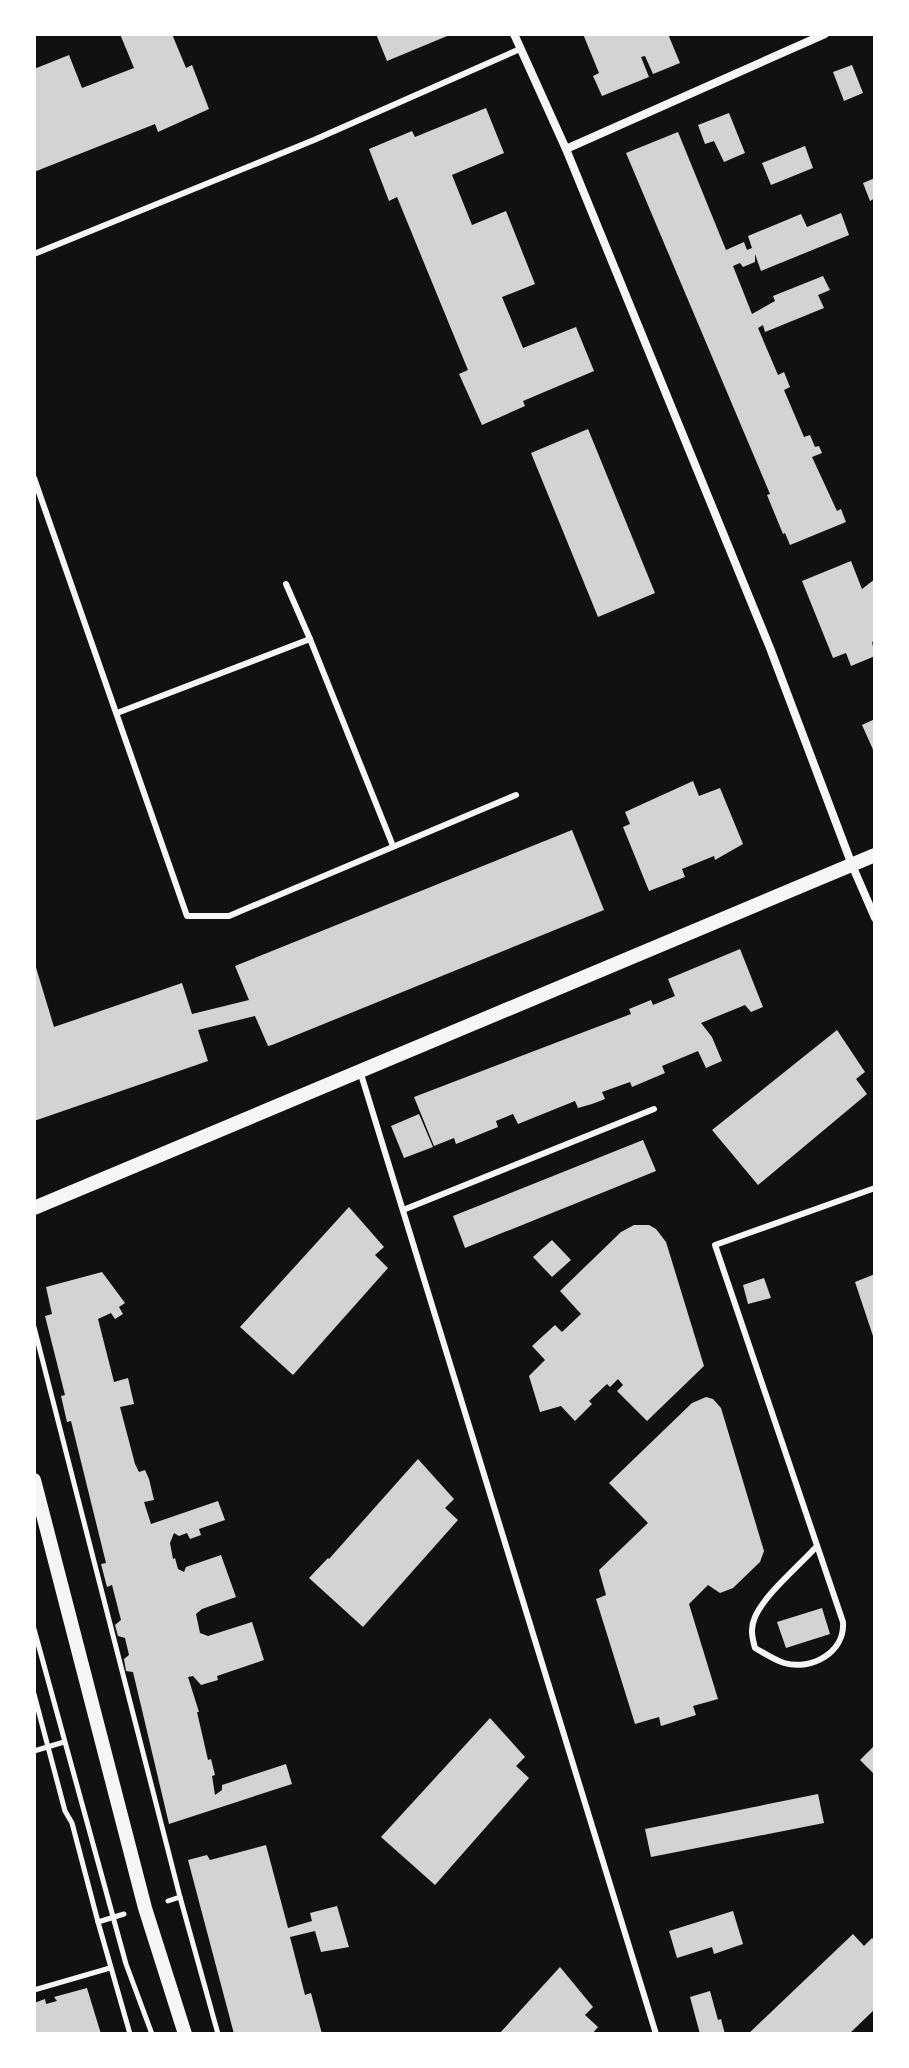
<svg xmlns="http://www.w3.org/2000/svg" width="909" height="2068" font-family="'Archivo Narrow',sans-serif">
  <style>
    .building { fill: #d3d3d3 }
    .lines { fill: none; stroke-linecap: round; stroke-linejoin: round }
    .path { stroke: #f5f5f5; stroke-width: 5 }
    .service { stroke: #f5f5f5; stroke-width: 6 }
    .minor { stroke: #f5f5f5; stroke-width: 8 }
    .tertiary { stroke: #f5f5f5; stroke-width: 14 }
  </style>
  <rect width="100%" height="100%" fill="#111"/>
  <!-- building -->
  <g class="building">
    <path d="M120,34H172L186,68L192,65L209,109L158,132L155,124L34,172V69L69,55L82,88L134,68Z"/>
    <path d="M376,34H452L387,61Z"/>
    <path d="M583,34H668L680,63L653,74L645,56L641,57L649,77L602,96L593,76L599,73Z"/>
    <path d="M852,65L863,93L844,101L833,72Z"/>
    <path d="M486,108L504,153L452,175L472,225L506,211L535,284L502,297L523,348L576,327L594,371L523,401L525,406L482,425L459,374L468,370L397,197L389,201L369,149L412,131L415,137Z"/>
    <path d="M729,113L745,153L724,162L714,141L705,144L698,125Z"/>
    <path d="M678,132L726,250L744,242L747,250L752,248L748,236L801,214L807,227L841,213L849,235L761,271L755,254V262L743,267L740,263L733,266L752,314L775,301L773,296L823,276L830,290L818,295L824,308L765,332L763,325L758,328L778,375L784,372L790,387L784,390L804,437L810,435L815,447L819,446L822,453L812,457L837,511L841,509L846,522L790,545L785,533L783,534L767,495L770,494L626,153Z"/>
    <path d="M805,146L813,168L771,185L762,163Z"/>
    <path d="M875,178V198L870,201L863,183Z"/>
    <path d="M588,429L655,593L598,617L531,453Z"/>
    <path d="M851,561L862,589L875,579V641L872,642L875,656L851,666L846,653L833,658L802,581Z"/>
    <path d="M875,719V754L862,725Z"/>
    <path d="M693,781L699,796L720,788L743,844L715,860L714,856L682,869L685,877L649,891L623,827L630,824L625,812Z"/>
    <path d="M572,830L604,910L272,1045L268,1046L255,1016L198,1030L208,1061L34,1121V961L54,1027L182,983L192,1014L249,1000L235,966Z"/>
    <path d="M740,949L763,1007L751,1012L745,1005L701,1023L712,1037L722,1061L706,1068L698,1051L662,1066L665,1073L632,1087L630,1082L602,1092L605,1099L592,1104L578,1108L575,1101L518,1124L513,1114L496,1121L498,1127L456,1144L454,1138L434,1146L414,1097L631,1014L629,1009L651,1000L653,1005L675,996L668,979Z"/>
    <path d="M837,1030L865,1072L856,1079L867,1094L758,1185L712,1130Z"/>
    <path d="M419,1114L433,1147L404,1158L391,1126Z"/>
    <path d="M643,1140L656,1171L465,1248L453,1216Z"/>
    <path d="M349,1207L384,1247L375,1255L388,1268L293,1375L240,1327Z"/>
    <path d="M634,1225H649L656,1229L666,1242L704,1366L647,1421L617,1391L623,1385L618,1379L610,1387L607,1384L589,1401L592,1404L575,1421L561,1406L540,1412L529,1376L545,1360L532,1346L555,1325L562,1332L581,1314L560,1291L621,1232Z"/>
    <path d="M552,1240L571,1260L552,1277L533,1257Z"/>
    <path d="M102,1272L125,1303L119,1307L123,1314L115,1319L111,1313L98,1319L114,1382L128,1378L134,1404L120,1407L135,1464L139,1472L145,1470L149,1479L154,1500L144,1502L151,1524L218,1501L225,1520L199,1529L201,1535L190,1539L187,1533L179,1536L174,1533L170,1543L173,1559L175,1558L178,1569L184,1572L186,1567L221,1555L236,1597L202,1609L196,1614L200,1633L208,1636L252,1622L264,1660L217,1676L218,1680L201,1685L193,1676L188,1677L199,1712H197L208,1760L211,1759L215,1775L212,1776L215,1795L222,1790V1785L286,1764L292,1784L169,1824L133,1672L126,1671L124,1659L129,1655L125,1638L118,1636L115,1625L121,1620L112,1585L107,1587L101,1564L106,1563L71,1421L67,1422L61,1396L65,1395L45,1316L52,1314L46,1287Z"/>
    <path d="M875,1274V1338L874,1339L855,1282Z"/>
    <path d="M764,1278L771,1298L748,1304L743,1285Z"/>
    <path d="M706,1397L713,1399L721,1408L764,1551L760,1562L733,1588L720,1593L708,1585L689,1604L718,1699L693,1706L696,1715L661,1726L659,1717L635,1724L596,1599L606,1595L599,1570L648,1523L609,1483L692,1403Z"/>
    <path d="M418,1459L454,1499L445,1508L458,1520L363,1627L309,1578L328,1558L329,1559Z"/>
    <path d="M822,1608L830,1634L786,1648L777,1622Z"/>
    <path d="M490,1718L525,1757L516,1766L529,1778L435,1885L381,1837Z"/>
    <path d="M875,1745V1775L860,1760Z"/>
    <path d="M818,1794L824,1823L651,1857L645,1829Z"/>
    <path d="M266,1845L288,1928L312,1921L310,1913L337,1906L349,1947L321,1952L315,1931L290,1937L305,1995L311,1993L322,2034H234L188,1860L207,1855L210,1860Z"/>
    <path d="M733,1911L743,1944L714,1954L712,1947L677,1958L669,1931Z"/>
    <path d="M853,1934L864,1946L872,1938L875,1941V2009L849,2034H748Z"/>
    <path d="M560,1967L593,2007L585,2015L598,2027L592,2034H499Z"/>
    <path d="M87,1988L101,2034H34V2003L45,1999L46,2004L57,2001L54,1997Z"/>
    <path d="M710,1991L718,2020L721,2019L725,2034H700L690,1997Z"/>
  </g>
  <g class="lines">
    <!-- path -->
    <g class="path">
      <path d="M34,1327L180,1897"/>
      <path d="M34,1629L126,1964L152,2034"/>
      <path d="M34,1694L65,1811L72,1823L98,1922L124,1914"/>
      <path d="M34,1751L64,1742"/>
      <path d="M168,1901L180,1897L218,2034"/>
      <path d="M98,1922L130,2034"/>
      <path d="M34,1990L110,1968"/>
    </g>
    <!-- service -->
    <g class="service">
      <path d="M34,254L314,140L520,49"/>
      <path d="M34,478L187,916H229L516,795"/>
      <path d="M286,584L310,639"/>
      <path d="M117,713L310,639L393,846"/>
      <path d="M360,1071L656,2034"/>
      <path d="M403,1210L654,1109"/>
      <path d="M817,1546C799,1566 765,1594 755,1617C750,1628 752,1637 755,1648C764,1653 774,1660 784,1663C812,1671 845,1652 843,1622L715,1245L875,1188"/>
    </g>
    <!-- minor -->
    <g class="minor">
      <path d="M514,34L566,149L770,648L852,865L875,918"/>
      <path d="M566,149L825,34"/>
    </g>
    <!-- tertiary -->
    <g class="tertiary">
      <path d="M34,1208L875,855"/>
      <path d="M34,1480L145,1908L185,2034"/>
    </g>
  </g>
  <!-- border -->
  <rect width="909" height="2068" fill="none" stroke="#ffffff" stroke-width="72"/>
</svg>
